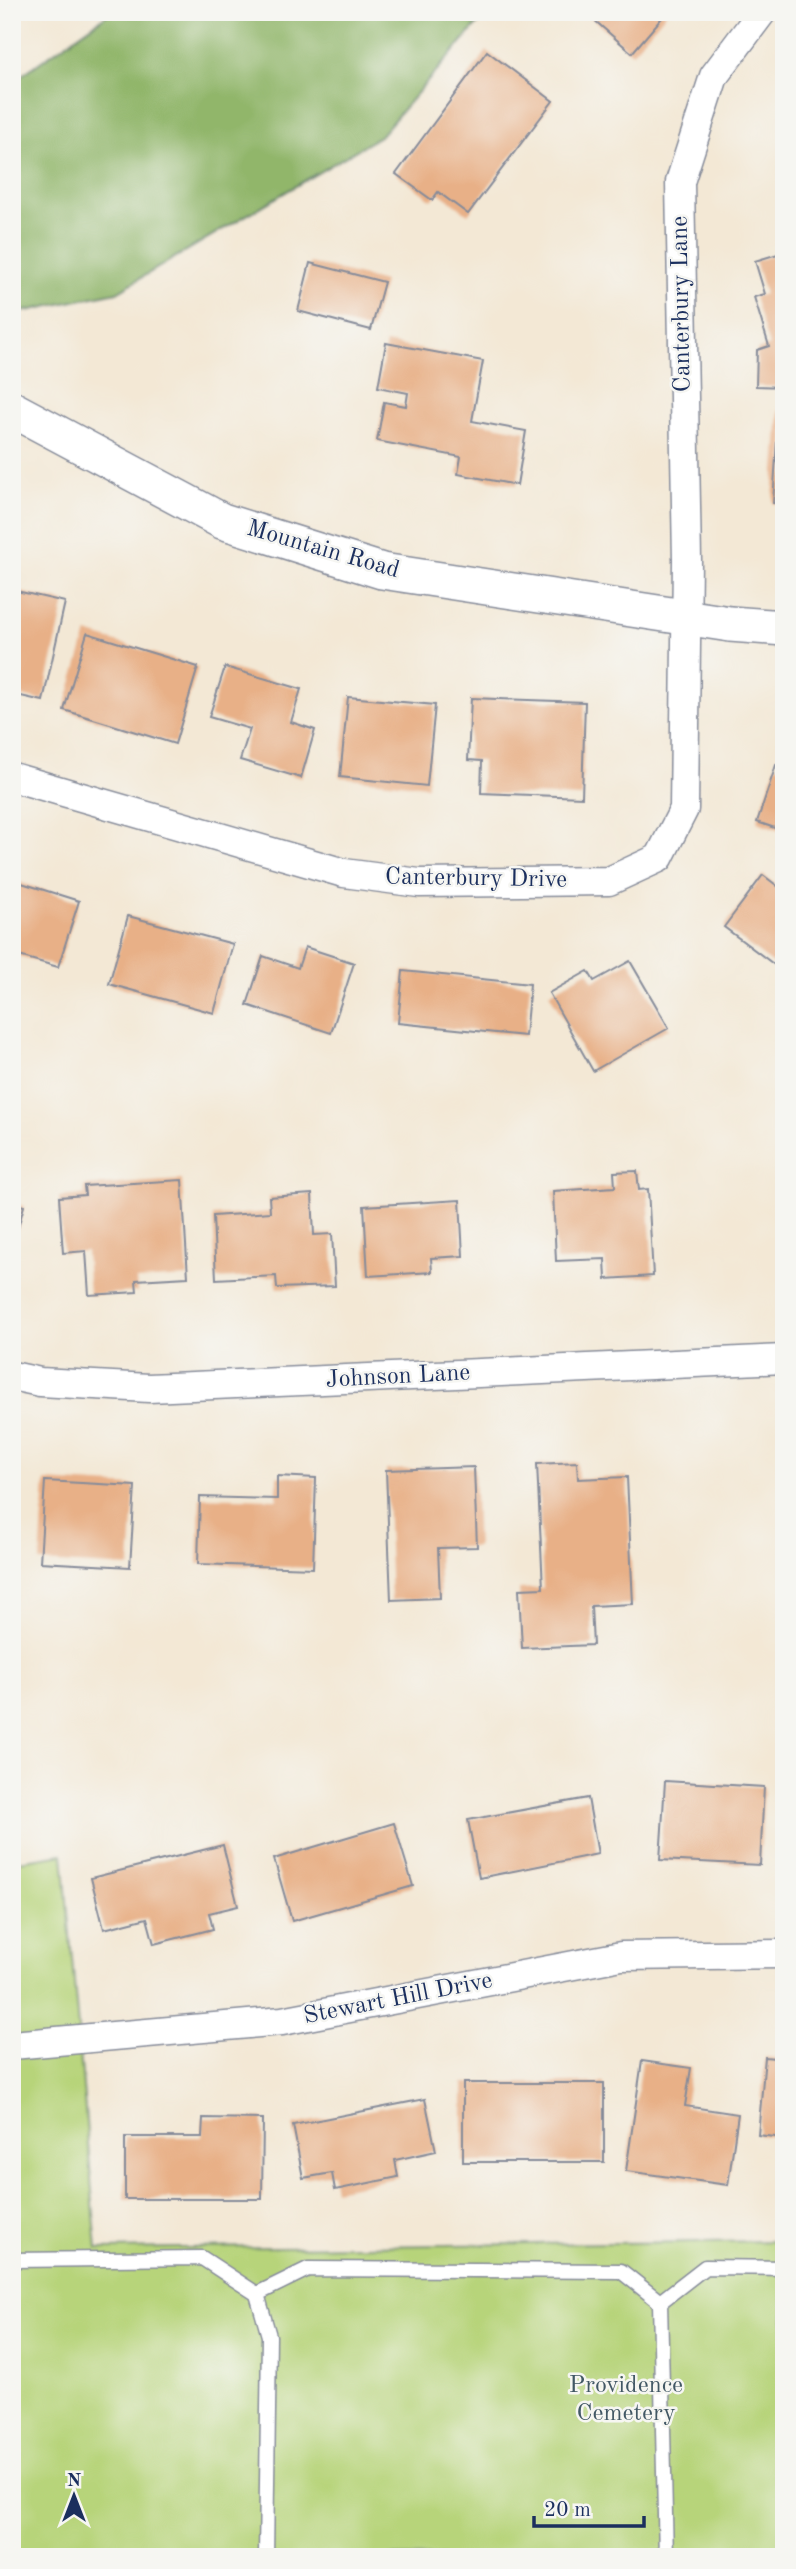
<svg xmlns="http://www.w3.org/2000/svg" width="796" height="2569" font-family="'Old Standard TT',serif">
  <style>
    .green { fill: #b7d47a; stroke: #69826c; stroke-width: 2 }
    .forest { fill: #91b66a; stroke: #567264; stroke-width: 2 }
    .building { fill: #e8b087 }
    .lines { fill: none; stroke-linecap: round; stroke-linejoin: round }
    .service-casing { stroke: #878c9a; stroke-width: 17 }
    .minor-casing { stroke: #878c9a; stroke-width: 31 }
    .tertiary-casing { stroke: #878c9a; stroke-width: 38 }
    .service { stroke: #fff; stroke-width: 14 }
    .minor { stroke: #fff; stroke-width: 28 }
    .tertiary { stroke: #fff; stroke-width: 35 }
    .labels { text-anchor: middle; dominant-baseline: central; stroke-width: 5; stroke-linejoin: round; paint-order: stroke }
    .street-label { font-size: 24px; fill: #1b2f5e; stroke: #f6f6f2 }
    .park-label { font-size: 24px; fill: #425865; stroke: #f6f6f2 }
  </style>
  <rect width="100%" height="100%" fill="#f6f6f2"/>
  <filter id="ink" filterUnits="userSpaceOnUse"><feTurbulence type="fractalNoise" baseFrequency=".0143" numOctaves="2"/><feDisplacementMap in="SourceGraphic" scale="14" xChannelSelector="R" yChannelSelector="G"/><feConvolveMatrix kernelMatrix="1 2 1 2 8 2 1 2 1" color-interpolation-filters="sRGB"/></filter>
  <filter id="wash" filterUnits="userSpaceOnUse"><feTurbulence type="fractalNoise" baseFrequency=".00686" numOctaves="4" result="noise"/><feDisplacementMap in="SourceGraphic" scale="28" xChannelSelector="R" yChannelSelector="G"/><feGaussianBlur stdDeviation="1.57" result="paint"/><feColorMatrix in="noise" values="0 0 0 0 0 0 0 0 0 0 0 0 0 0 0 0 0 1.4 0 .05"/><feComposite in="paint" operator="in"/></filter>
  <g filter="url(#wash)">
    <rect width="100%" height="100%" fill="#f3e8d5"/>
    <!-- green -->
    <path class="green" d="M63,1854L97,2249L784,2241V2557H12V1862Z"/>
    <!-- forest -->
    <path class="forest" d="M111,12H488L380,136L117,292L12,314V82Z"/>
    <g id="blocks">
      <!-- building -->
      <g class="building">
        <path d="M585,12H667L632,53Z"/>
        <path d="M487,51L553,101L468,214L438,192L432,200L396,174Z"/>
        <path d="M784,252V387L756,386L757,350L769,346L754,297L765,294L755,261Z"/>
        <path d="M310,263L384,282L371,330L298,311Z"/>
        <path d="M386,343L483,361L472,421L526,431L517,485L458,474L461,457L377,441L384,402L406,406L408,393L378,387Z"/>
        <path d="M779,410H784V504L773,503Z"/>
        <path d="M12,590L65,602L43,701L12,694Z"/>
        <path d="M87,633L198,667L175,744L64,710Z"/>
        <path d="M225,667L301,689L291,722L315,730L301,778L240,760L250,729L209,717Z"/>
        <path d="M348,697L435,705L427,786L340,777Z"/>
        <path d="M471,698L585,702L582,797L481,793L482,761L468,760Z"/>
        <path d="M776,765L784,768V831L757,822Z"/>
        <path d="M763,875L784,891V972L724,927Z"/>
        <path d="M12,880L79,901L58,967L12,954Z"/>
        <path d="M128,916L233,944L214,1013L109,984Z"/>
        <path d="M305,947L354,963L331,1033L247,1005L263,956L298,968Z"/>
        <path d="M630,961L669,1028L593,1071L549,993L588,971L594,981Z"/>
        <path d="M403,971L530,984L525,1036L398,1023Z"/>
        <path d="M637,1171L639,1190L648,1189L653,1276L606,1279L605,1259L556,1261L553,1191L615,1187L614,1172Z"/>
        <path d="M182,1180L188,1277L136,1280L137,1292L89,1295L86,1251L63,1253L59,1197L85,1195L84,1186Z"/>
        <path d="M312,1194L314,1235L332,1234L335,1286L277,1288L276,1276L216,1279L213,1216L270,1212L269,1197Z"/>
        <path d="M460,1200L463,1256L431,1258L432,1272L368,1276L364,1206Z"/>
        <path d="M12,1203L24,1206L13,1246H12Z"/>
        <path d="M577,1462L578,1479L627,1477L633,1604L591,1606L593,1645L522,1648L519,1589L543,1588L537,1464Z"/>
        <path d="M474,1467L477,1547L438,1548L440,1598L391,1600L386,1470Z"/>
        <path d="M277,1476L316,1478L313,1568L198,1564L200,1497L277,1499Z"/>
        <path d="M45,1481L135,1486L130,1567L40,1562Z"/>
        <path d="M665,1781L764,1787L760,1865L660,1860Z"/>
        <path d="M588,1798L598,1854L479,1878L468,1820Z"/>
        <path d="M394,1823L413,1886L292,1921L274,1859Z"/>
        <path d="M223,1845L238,1906L209,1913L213,1929L154,1944L147,1918L104,1929L91,1878Z"/>
        <path d="M765,2057L784,2059V2138L758,2135Z"/>
        <path d="M642,2061L691,2068L685,2106L738,2114L728,2185L626,2171Z"/>
        <rect x="463" y="2083" width="141" height="79"/>
        <path d="M425,2099L436,2151L395,2160L398,2177L335,2190L332,2173L303,2178L293,2125Z"/>
        <path d="M203,2118L263,2119L262,2199H125V2137H202Z"/>
      </g>
    </g>
  </g>
  <g filter="url(#ink)">
    <use href="#blocks" fill-opacity="0" stroke="#878c9a" stroke-width="2"/>
    <g class="lines">
      <defs>
        <g id="service">
          <path d="M12,2260L202,2258L257,2294L308,2269L621,2271L660,2302L705,2267L784,2268"/>
          <path d="M257,2294L269,2336L266,2557"/>
          <path d="M660,2302L666,2557"/>
        </g>
        <g id="minor">
          <path d="M12,777L344,873L419,883L609,881L659,858L684,809L687,560L680,182L714,76L762,12"/>
          <path d="M12,1376L40,1382L149,1388L784,1359"/>
          <path d="M12,2045L282,2021L621,1956L784,1954"/>
        </g>
        <path id="tertiary" d="M12,409L222,521L382,571L730,624L784,628"/>
      </defs>
      <!-- service casing -->
      <use href="#service" class="service-casing"/>
      <!-- minor casing -->
      <use href="#minor" class="minor-casing"/>
      <!-- tertiary casing -->
      <use href="#tertiary" class="tertiary-casing"/>
      <!-- service -->
      <use href="#service" class="service"/>
      <!-- minor -->
      <use href="#minor" class="minor"/>
      <!-- tertiary -->
      <use href="#tertiary" class="tertiary"/>
    </g>
  </g>
  <g class="labels">
    <!-- street labels -->
    <g class="street-label">
      <text transform="translate(682 304) rotate(-91)">Canterbury Lane</text>
      <text transform="translate(323 550) rotate(16)">Mountain Road</text>
      <text transform="translate(476 879) rotate(1)">Canterbury Drive</text>
      <text transform="translate(398 1377) rotate(-3)">Johnson Lane</text>
      <text transform="translate(398 1999) rotate(-11)">Stewart Hill Drive</text>
    </g>
    <!-- park labels -->
    <g class="park-label">
      <text x="626" y="2386">Providence<tspan x="626" dy="28">Cemetery</tspan></text>
    </g>
  </g>
  <!-- margin -->
  <rect width="796" height="2569" fill="none" stroke="#f6f6f2" stroke-width="42"/>
  <!-- north arrow -->
  <g transform="translate(74 2496)" stroke="#f6f6f2" stroke-width="5" paint-order="stroke">
  <path d="M0-5L12 26L0 18L-12 26Z" fill="#1b2f5e"/>
  <text y="-10" font-size="19" font-weight="bold" text-anchor="middle" fill="#1b2f5e">N</text>
  </g>
  <!-- scale -->
  <path d="M534 2516v10h110v-10" fill="none" stroke="#1b2f5e" stroke-width="3.5"/>
  <text x="544" y="2516" font-size="21" fill="#1b2f5e" stroke="#f6f6f2" stroke-width="5" paint-order="stroke">20 m</text>
</svg>
